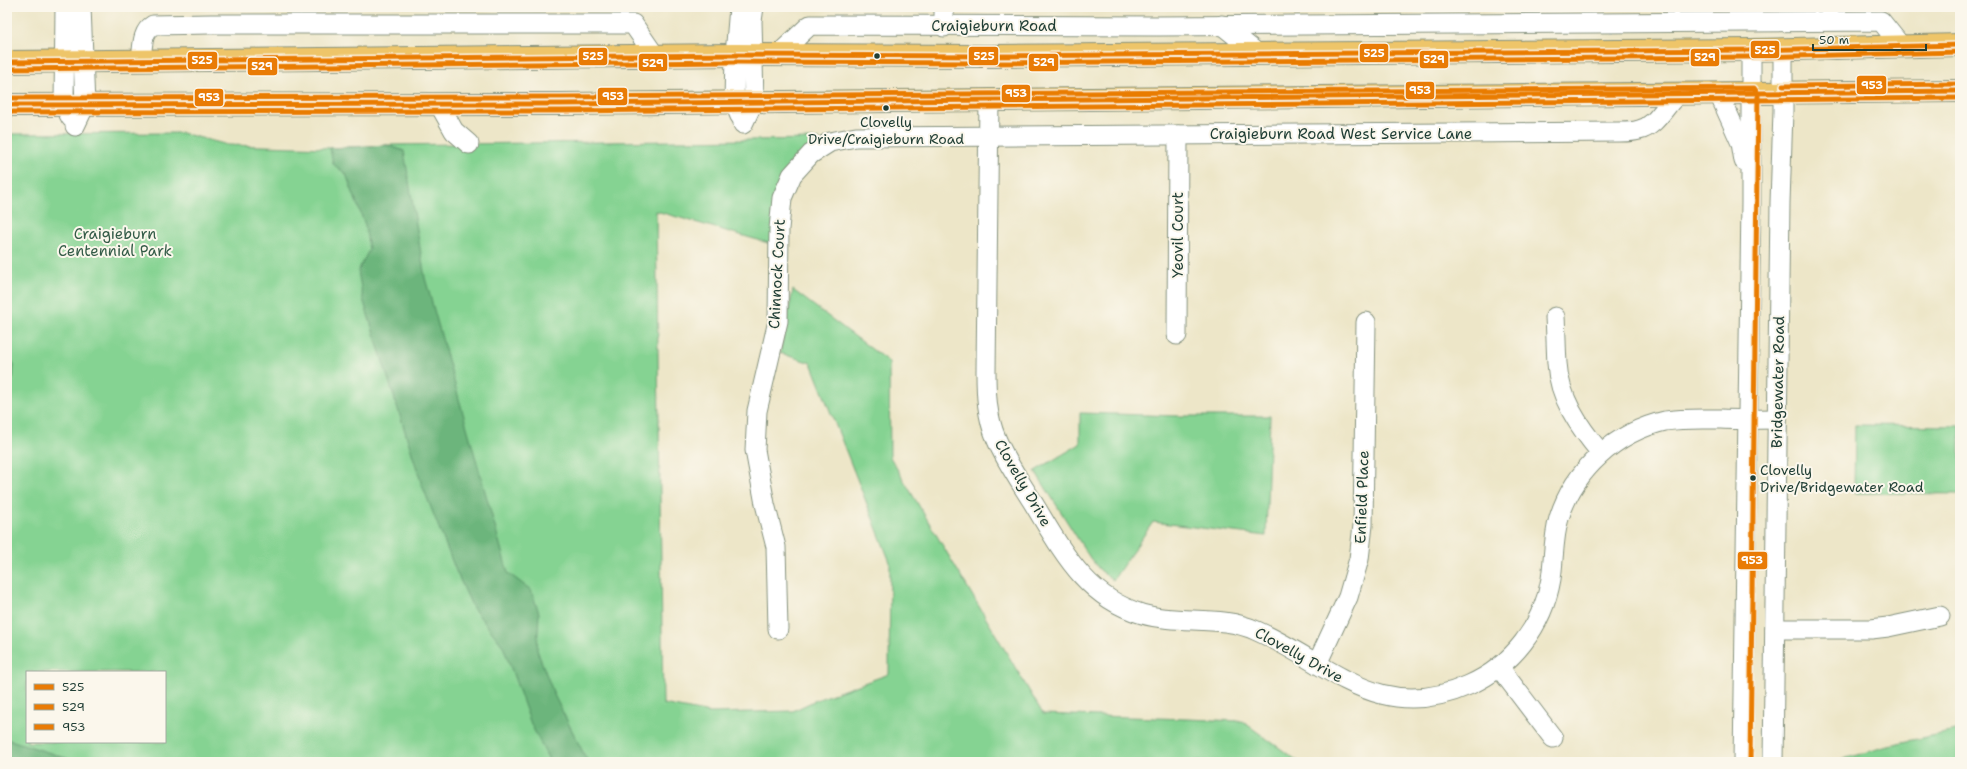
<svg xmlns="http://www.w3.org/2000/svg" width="1967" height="769" font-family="'Shantell Sans',sans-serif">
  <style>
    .green { fill: #85d392; stroke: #528863; fill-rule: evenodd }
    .forest { fill: #6cb57c; stroke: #467958 }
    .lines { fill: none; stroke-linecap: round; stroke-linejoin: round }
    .minor-casing { stroke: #86927e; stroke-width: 21 }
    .major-casing { stroke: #86927e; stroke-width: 24 }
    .minor { stroke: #fff; stroke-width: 19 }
    .major { stroke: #eec569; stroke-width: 22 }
    .bus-1-casing { stroke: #fbf7ec; stroke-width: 8 }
    .bus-2-casing { stroke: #fbf7ec; stroke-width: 8 }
    .bus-3-casing { stroke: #fbf7ec; stroke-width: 8 }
    .bus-1 { stroke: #e97b05; stroke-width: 5 }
    .bus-2 { stroke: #e97b05; stroke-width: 5 }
    .bus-3 { stroke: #e97b05; stroke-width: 5 }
    .bus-dot { fill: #1f3d34; stroke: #fbf7ec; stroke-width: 1.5 }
    .labels { text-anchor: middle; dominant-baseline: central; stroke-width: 4; stroke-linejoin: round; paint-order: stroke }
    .bus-label { font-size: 14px; fill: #1f3d34; stroke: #fbf7ec }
    .street-label { font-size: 15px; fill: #1f3d34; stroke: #fbf7ec }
    .park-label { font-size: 15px; fill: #335b47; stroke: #fbf7ec }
    .line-badge { stroke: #fbf7ec; stroke-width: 1.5 }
    .badge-label { font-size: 11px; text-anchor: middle; font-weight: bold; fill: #fff }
  </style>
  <rect width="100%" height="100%" fill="#fbf7ec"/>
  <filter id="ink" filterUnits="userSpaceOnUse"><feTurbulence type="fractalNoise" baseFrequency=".025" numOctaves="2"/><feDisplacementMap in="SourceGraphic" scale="8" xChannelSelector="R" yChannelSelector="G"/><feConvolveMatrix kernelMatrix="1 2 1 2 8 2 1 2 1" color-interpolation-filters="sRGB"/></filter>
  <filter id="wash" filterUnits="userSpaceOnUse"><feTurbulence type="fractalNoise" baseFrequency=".012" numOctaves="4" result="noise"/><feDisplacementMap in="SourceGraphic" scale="16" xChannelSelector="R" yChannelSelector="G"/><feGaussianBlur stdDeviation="0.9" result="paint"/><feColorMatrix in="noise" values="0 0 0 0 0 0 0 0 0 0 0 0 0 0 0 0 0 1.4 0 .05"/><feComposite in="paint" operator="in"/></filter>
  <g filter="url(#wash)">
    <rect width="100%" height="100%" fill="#ede6c8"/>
    <!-- green -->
    <g class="green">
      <path d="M182,133L228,145L330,148L387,145L820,139L804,152L772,244L656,211L663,704L710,713L793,711L816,700L889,674L890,562L811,363L780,353L793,290L889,362L890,457L1043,714L1242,721L1299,762H7V134ZM27,672H165V742H27Z"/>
      <path d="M1080,413L1180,416H1270L1266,536L1153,522L1113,580L1100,570L1090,558L1035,471L1080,444Z"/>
      <path d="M1855,425L1960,426V494L1854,493Z"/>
      <path d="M1960,730V762H1833L1898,743Z"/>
    </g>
    <!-- forest -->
    <g class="forest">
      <path d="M387,145L404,151L425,278L508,573L531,590L539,613L537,650L555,697L588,762H550L531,724L503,646L473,608L456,571L422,485L363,299L358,271L369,250L365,225L346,174L333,164L330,148Z"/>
      <path d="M8,357L14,364L13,378L7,387Z"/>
      <path d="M7,739L78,762H7Z"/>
    </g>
  </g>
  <g filter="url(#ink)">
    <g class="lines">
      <defs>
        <g id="minor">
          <path d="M65,7L64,105L71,118"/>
          <path d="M739,7L735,55L734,102L740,116"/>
          <path d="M1222,25L1257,53"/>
          <path d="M944,27V7"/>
          <path d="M778,55L810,25L1158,26L1881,21L1901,46"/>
          <path d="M141,60C143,48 141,32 153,25L211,24H633L655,56"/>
          <path d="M1719,94L1741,143L1744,161"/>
          <path d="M989,99L986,372C986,394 987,417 996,438C1005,460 1019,480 1032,501C1061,548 1084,597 1142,614C1180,625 1220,614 1257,631C1331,664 1379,725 1469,685C1512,666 1543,626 1551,579C1554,559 1553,538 1559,518C1574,470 1616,432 1665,421C1684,418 1703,419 1721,419C1740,420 1759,419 1777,419"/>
          <path d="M439,104L454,131L469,144"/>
          <path d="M743,124L754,101L752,21L754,7"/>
          <path d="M75,126L85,105L81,7"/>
          <path d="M1555,317C1556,332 1556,348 1557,363C1559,398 1579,427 1601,453"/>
          <path d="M1177,335L1178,135"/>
          <path d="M778,629L776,547L765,504L755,450L757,411L778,321L779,229L782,198L792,175L811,154L830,142L856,137L1620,132C1626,132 1633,132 1639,130C1657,126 1665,105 1678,94"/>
          <path d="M1775,629H1871L1888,627L1940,616"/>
          <path d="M1317,664L1348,597L1359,559L1363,525L1366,322"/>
          <path d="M1499,667L1553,738"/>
          <path d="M1743,762L1751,203V50"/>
          <path d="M1773,762L1780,203L1783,111V49"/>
        </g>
        <g id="major">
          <path d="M7,62L735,55L988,56L1751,50L1960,45"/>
          <path d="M7,105L561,104L1960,91"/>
        </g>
      </defs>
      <!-- minor casing -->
      <use href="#minor" class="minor-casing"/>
      <!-- major casing -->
      <use href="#major" class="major-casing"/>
      <!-- minor -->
      <use href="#minor" class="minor"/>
      <!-- major -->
      <use href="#major" class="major"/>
      <defs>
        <g id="bus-1">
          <path d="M7,62L735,55L988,56L1751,50L1960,45"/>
          <path d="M7,105L561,104L1960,91"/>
        </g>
        <g id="bus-2">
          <path d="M7,69L735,62L988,63L1751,57L1960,52"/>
          <path d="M7,112L561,111L1960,98"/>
        </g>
        <g id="bus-3">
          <path d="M1783,86L1960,84"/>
          <path d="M7,98L561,97L1754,88L1758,94L1750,762"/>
        </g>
      </defs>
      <!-- bus-1 casing -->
      <use href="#bus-1" class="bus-1-casing"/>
      <!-- bus-2 casing -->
      <use href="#bus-2" class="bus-2-casing"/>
      <!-- bus-3 casing -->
      <use href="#bus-3" class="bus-3-casing"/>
      <!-- bus-1 -->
      <use href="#bus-1" class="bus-1"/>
      <!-- bus-2 -->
      <use href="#bus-2" class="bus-2"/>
      <!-- bus-3 -->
      <use href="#bus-3" class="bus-3"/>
    </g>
  </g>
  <!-- markers -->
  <g class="bus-dot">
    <circle cx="877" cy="56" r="3.5"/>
    <circle cx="886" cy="108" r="3.5"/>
    <circle cx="1753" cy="478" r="3.5"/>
  </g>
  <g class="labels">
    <!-- bus labels -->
    <g class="bus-label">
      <text x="886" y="122">Clovelly<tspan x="886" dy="17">Drive/Craigieburn Road</tspan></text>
      <text x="1760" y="470" text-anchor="start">Clovelly<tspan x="1760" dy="17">Drive/Bridgewater Road</tspan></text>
    </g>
    <!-- street labels -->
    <g class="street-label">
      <text x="994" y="26">Craigieburn Road</text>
      <text x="1341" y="134">Craigieburn Road West Service Lane</text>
      <text transform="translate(1178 235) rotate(-90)">Yeovil Court</text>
      <text transform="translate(777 274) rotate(-87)">Chinnock Court</text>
      <text transform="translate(1778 382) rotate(-89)">Bridgewater Road</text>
      <text transform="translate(1023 483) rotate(60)">Clovelly Drive</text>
      <text transform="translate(1362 497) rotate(-88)">Enfield Place</text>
      <text transform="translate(1299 655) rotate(29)">Clovelly Drive</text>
    </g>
    <!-- park labels -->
    <g class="park-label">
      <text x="115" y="234">Craigieburn<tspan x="115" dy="17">Centennial Park</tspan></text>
    </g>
  </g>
  <g class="line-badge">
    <rect x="1750" y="40" width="30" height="19" rx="4" fill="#e97b05"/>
    <rect x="1359" y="43" width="30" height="20" rx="4" fill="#e97b05"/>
    <rect x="968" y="46" width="31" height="20" rx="4" fill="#e97b05"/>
    <rect x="578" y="47" width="30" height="19" rx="4" fill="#e97b05"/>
    <rect x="1690" y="48" width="30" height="19" rx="4" fill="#e97b05"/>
    <rect x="1419" y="50" width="30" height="19" rx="4" fill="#e97b05"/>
    <rect x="187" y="51" width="31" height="19" rx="4" fill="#e97b05"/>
    <rect x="1028" y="53" width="31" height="19" rx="4" fill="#e97b05"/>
    <rect x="638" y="53" width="30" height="19" rx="4" fill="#e97b05"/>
    <rect x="247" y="57" width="31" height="19" rx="4" fill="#e97b05"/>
    <rect x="1856" y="75" width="31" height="20" rx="4" fill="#e97b05"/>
    <rect x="1405" y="81" width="30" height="19" rx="4" fill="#e97b05"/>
    <rect x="1001" y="84" width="30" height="19" rx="4" fill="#e97b05"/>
    <rect x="597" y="87" width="31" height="19" rx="4" fill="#e97b05"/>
    <rect x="194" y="88" width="30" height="19" rx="4" fill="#e97b05"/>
    <rect x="1737" y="551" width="31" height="19" rx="4" fill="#e97b05"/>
  </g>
  <g class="badge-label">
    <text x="1765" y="54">525</text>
    <text x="1374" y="57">525</text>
    <text x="984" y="60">525</text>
    <text x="593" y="60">525</text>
    <text x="1705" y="61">529</text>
    <text x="1434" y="63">529</text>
    <text x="202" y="64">525</text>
    <text x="1044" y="66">529</text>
    <text x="653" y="67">529</text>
    <text x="262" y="70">529</text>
    <text x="1872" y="89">953</text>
    <text x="1420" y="94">953</text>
    <text x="1016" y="97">953</text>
    <text x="613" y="100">953</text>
    <text x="209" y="101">953</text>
    <text x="1752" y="564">953</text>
  </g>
  <!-- margin -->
  <rect width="1967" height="769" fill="none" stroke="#fbf7ec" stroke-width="24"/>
  <!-- legend -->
  <rect x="26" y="671" width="140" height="72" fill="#fbf7ec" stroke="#a3ada2"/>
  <rect x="34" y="684" width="20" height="6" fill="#e97b05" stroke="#a3ada2"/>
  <text x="62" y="691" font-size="12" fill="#1f3d34">525</text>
  <rect x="34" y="704" width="20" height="6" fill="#e97b05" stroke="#a3ada2"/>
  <text x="62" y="711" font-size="12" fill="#1f3d34">529</text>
  <rect x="34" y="724" width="20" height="6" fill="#e97b05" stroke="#a3ada2"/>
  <text x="62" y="731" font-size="12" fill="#1f3d34">953</text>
  <!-- scale -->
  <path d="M1813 44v6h113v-6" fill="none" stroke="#1f3d34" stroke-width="2"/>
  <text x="1819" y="44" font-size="12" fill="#1f3d34" stroke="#fbf7ec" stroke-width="3" paint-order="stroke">50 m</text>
</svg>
